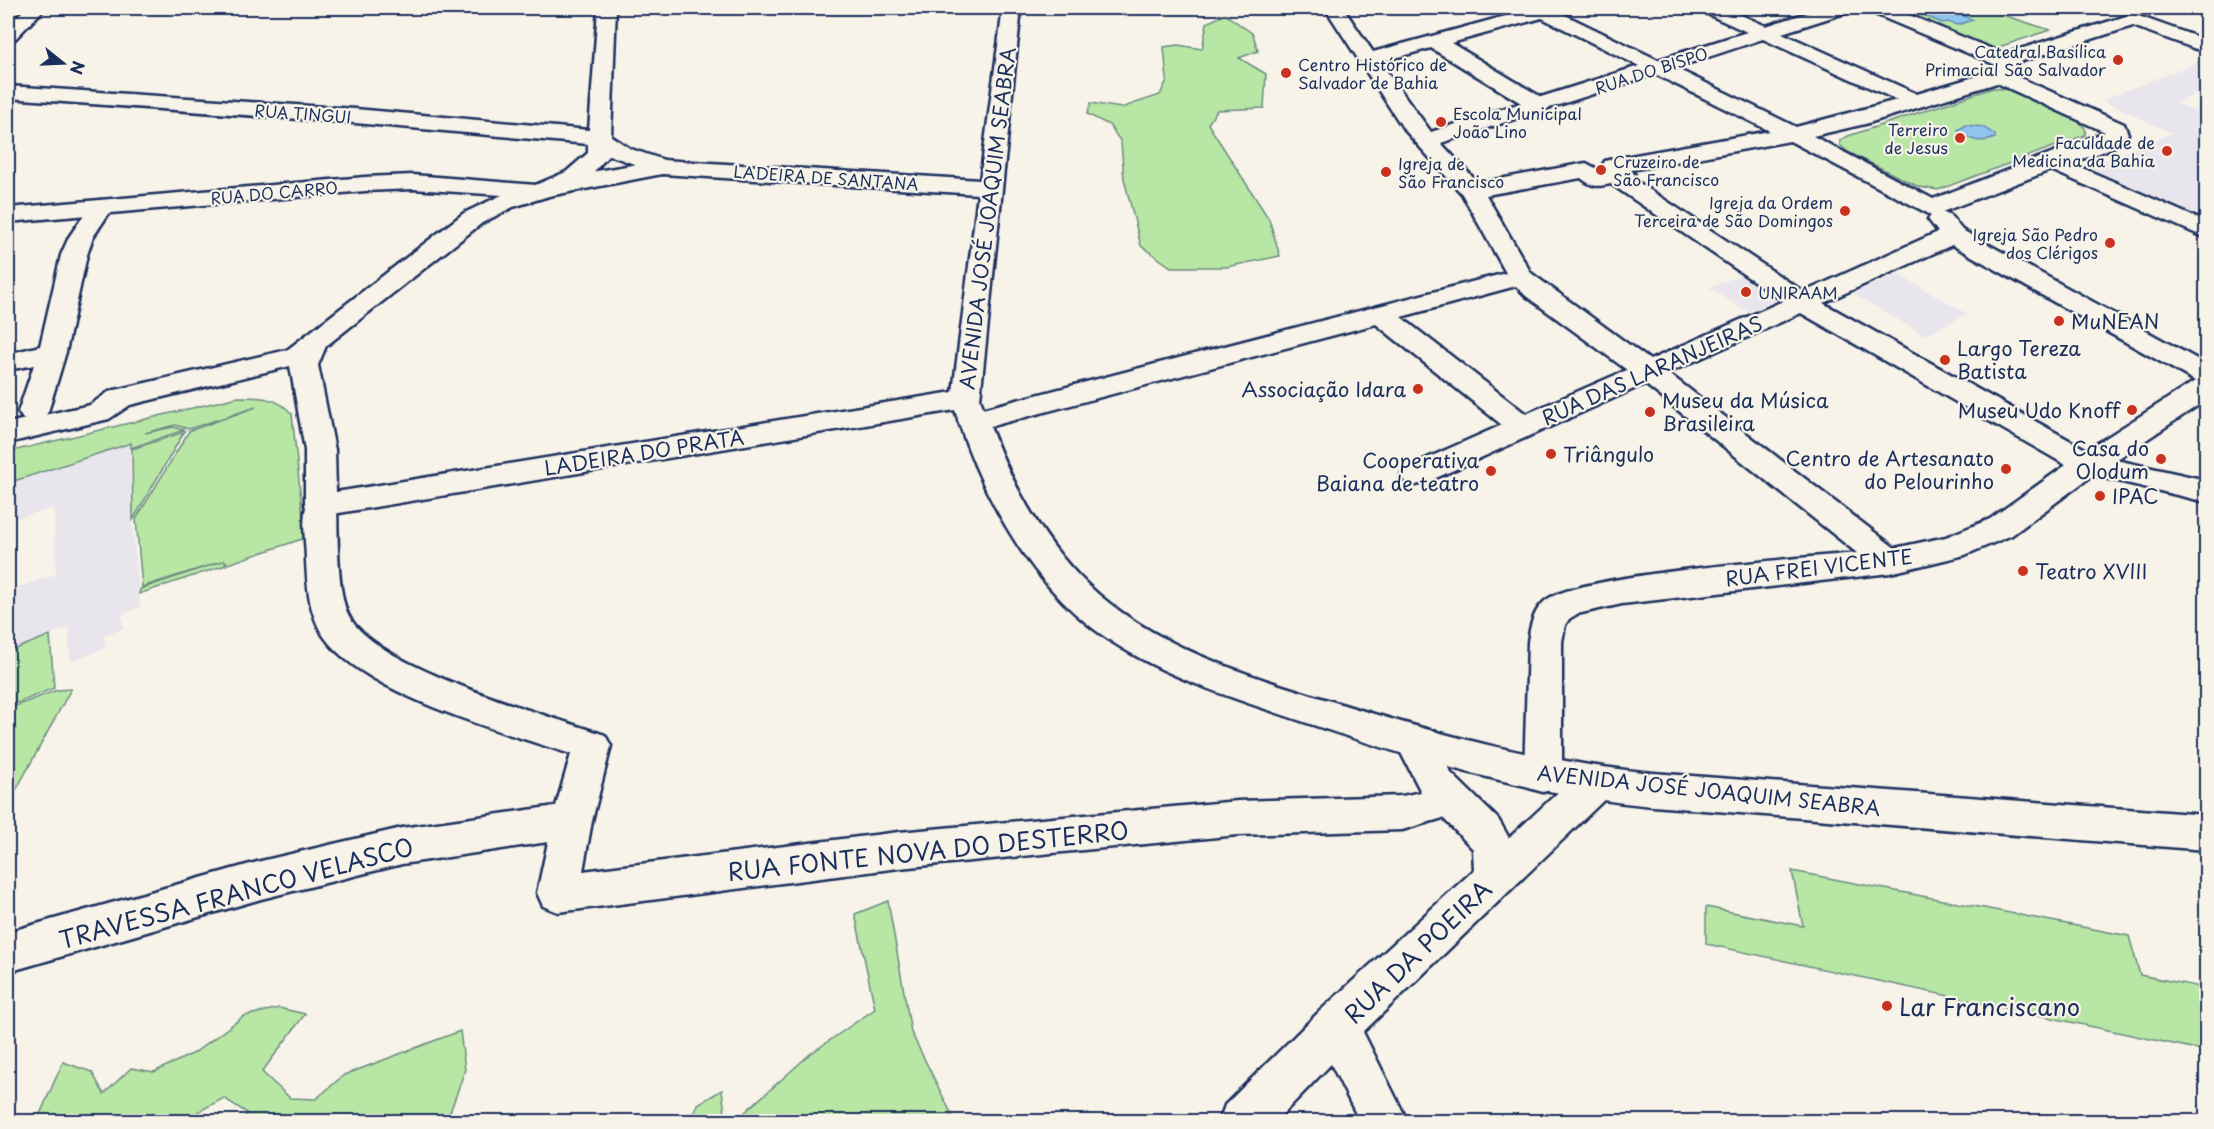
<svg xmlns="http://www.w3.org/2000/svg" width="2214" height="1129" font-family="'Playpen Sans',sans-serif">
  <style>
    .built { fill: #e9e5ec }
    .green { fill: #b8e6a4; stroke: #6a8a81; stroke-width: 1.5 }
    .water { fill: #8fc5ed; stroke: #6189b4; stroke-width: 1.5 }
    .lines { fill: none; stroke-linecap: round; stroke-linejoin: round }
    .street-casing { stroke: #1b2f5e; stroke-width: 5 }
    .secondary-casing { stroke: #1b2f5e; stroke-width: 5 }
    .street { fill: #f7f3e8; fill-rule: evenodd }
    .secondary { fill: #f7f3e8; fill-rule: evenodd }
    .poi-dot { fill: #c8321e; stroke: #f7f3e8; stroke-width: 2 }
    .labels { text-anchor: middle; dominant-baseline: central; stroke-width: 4.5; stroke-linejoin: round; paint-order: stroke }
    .far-poi-label { font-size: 16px; fill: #1b2f5e; stroke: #f7f3e8; text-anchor: end }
    .far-street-label { font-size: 16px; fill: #1b2f5e; stroke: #f7f3e8 }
    .street-label { font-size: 20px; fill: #1b2f5e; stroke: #f7f3e8 }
    .poi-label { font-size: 20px; fill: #1b2f5e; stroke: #f7f3e8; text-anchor: start }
    .near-street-label { font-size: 24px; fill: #1b2f5e; stroke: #f7f3e8 }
    .near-poi-label { font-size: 24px; fill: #1b2f5e; stroke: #f7f3e8; text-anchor: start }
  </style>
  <rect width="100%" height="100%" fill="#f7f3e8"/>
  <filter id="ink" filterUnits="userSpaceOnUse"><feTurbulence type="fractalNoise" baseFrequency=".0167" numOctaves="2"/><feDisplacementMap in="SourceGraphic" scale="12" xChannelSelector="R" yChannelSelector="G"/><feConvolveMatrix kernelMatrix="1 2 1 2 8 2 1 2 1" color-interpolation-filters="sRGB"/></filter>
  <g filter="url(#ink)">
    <!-- built -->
    <g class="built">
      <path d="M2206,59V89L2176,103L2206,116V226L2080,170L2172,133L2102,100Z"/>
      <path d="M1745,273L1784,297L1748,312L1709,288Z"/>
      <path d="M1898,274L1967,314L1924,335L1852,293Z"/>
      <path d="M130,444L132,518L140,607L121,615L124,628L104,636L106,648L70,662L69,627L8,651V591L56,574L54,508L14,519L12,482Z"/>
    </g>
    <!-- green -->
    <g class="green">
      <path d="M1886,8H1981L2050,30L1993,49L1985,48Z"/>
      <path d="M1225,14L1253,34L1258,51L1239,58L1266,74L1264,108L1217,110L1208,124L1269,219L1280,256L1226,267H1171L1141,246L1124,179L1121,142L1109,125L1087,114L1091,103L1121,108L1160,95L1167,80L1164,47L1178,45L1202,49L1207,23Z"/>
      <path d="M1993,88C2017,89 2074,109 2086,130L2085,135L1938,190L1919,187L1848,152L1840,145V140L1848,136Z"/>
      <path d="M238,397C260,397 278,397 292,414L305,538L228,564L224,560L226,565L139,594L140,589L223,561L142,587L136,519L189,431L256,407L189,429L175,425L145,433L173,427L184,430L131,448V443L8,483V452Z"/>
      <path d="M184,432L133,520L132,449Z"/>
      <path d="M50,635L54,688L8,707V652Z"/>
      <path d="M71,689L8,805V709L57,690Z"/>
      <path d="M1792,871L2129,936L2140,975L2206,988V1051L1706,944V907L1803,926Z"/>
      <path d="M888,901L911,1032L955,1121H735L810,1054L875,1009L855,914Z"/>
      <path d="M279,1008L305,1014L262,1072L290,1098L316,1099L344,1075L460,1031L465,1070L447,1121H244L247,1113L224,1098L181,1121H37L63,1062L92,1072L104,1094L131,1068L154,1072L194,1053L244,1016Z"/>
      <path d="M722,1090L726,1121H691L698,1104Z"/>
    </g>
    <!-- water -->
    <g class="water">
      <path d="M1917,8L1925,10L1953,8L1969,14L1964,16L1973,20L1957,25L1948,22L1942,23L1921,14L1926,12Z"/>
      <path d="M1966,125L1983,127L1995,135V138C1982,144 1967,140 1958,130Z"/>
    </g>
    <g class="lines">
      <defs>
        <g id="street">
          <path d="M26,8H45L15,39L8,41V25Z"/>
          <path d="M598,8H616L611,136L631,149L670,162L673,167L670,172L662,174L609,155L589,177L541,198L533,196L529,191L533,186L566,172L588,153V144L355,123L8,98V86L355,109L589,130Z"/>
          <path d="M1325,8H1343L1373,52L1528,10L1527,8H1567L1561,13L1658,60L1747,32L1703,12L1701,8H1725L1766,26L1823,8H1850L1848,12L1782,33L1917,94L1991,72L1996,65L1870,12L1868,8H1892L2004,54L2133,14L2203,39L2206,43L2203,47L2196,49L2133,26L2016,63L2011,74L2124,124L2128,134C2117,150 2089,156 2071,163L2206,222V238L2051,170L1942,212L1949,214L1962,230L2206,364V400L2116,460L2206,480V502L2093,475L2012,535L1965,555L1890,573L1622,604L1577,614L1569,619L1565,625L1562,642V776L1557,788L1543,792L1529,788L1524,776L1528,642C1530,627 1533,611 1545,601C1575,574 1805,558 1857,553L1645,384L1427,482L1416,485L1405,482L1401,475L1405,468L1502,425L1376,324L973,431L963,428L958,421L963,414L1506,273L1462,194L1403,128ZM1542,18L1639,66L1541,97L1451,43ZM1763,39L1897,100L1796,127L1675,68ZM1431,48L1521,103L1431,132L1380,62ZM1655,74L1770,131L1613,159L1605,161L1602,166L1606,172H1603L1586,163L1478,183L1441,143ZM1997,83L2105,132L1933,199L1813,136L1865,124ZM1790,141L1931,215L1928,219L1938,232L1804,292L1632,178L1635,175L1631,170ZM1581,178C1592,187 1597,187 1611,184L1783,301L1650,360L1531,273L1486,195ZM1952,245L2195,381L2087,450L1823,303ZM1516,286L1526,296L1627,370L1526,414L1401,317ZM1801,313L2066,465L1990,519L1946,537L1895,548L1668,373Z"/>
          <path d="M101,200L109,202L113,207L93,237L87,255L66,352L48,412L43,419L33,421L23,419L18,412L34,365L8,370V354L40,346L61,255L69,237L93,202Z"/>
          <path d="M321,494L332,497L337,505C338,533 336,595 350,618C381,670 547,715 605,735L611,746L592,821L583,871L899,832L1238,801L1402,796L1421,792L1397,745L1403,734L1416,729L1429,734L1451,773L1498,819L1509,838L1581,771L1595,767L1609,771L1614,783L1609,795L1363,1032L1408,1122H1360L1331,1064L1275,1122H1219L1225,1105L1320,1011L1474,870L1473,849L1443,818L1402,830L1238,835L899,868L558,912L543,906L537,893L548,842L402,864L261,899L8,972V932L261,861L402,828L556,806L571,754C504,732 362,694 323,635C309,613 307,585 306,560C306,541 300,513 310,497Z"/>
        </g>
        <path id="secondary" d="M1003,8H1021L980,399C1003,466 1036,536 1088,585C1155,648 1247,675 1331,701C1441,735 1539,762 1653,773L2206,815V850L1653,806C1525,794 1414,759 1292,718C1221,694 1143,670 1084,621C1022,569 978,486 955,410L321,516L310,513L305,505V450L290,366L130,405L109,419L8,443V423L90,405L110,391L120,389L287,350L464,213L502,195L413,189L365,191L8,222V208L365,177L413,175L536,185L585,173L662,160L980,180ZM662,174L978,194L953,392L336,492L335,450L318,365L326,346L482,223L513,207L549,196Z"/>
      </defs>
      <!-- street casing -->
      <use href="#street" class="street-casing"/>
      <!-- secondary casing -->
      <use href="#secondary" class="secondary-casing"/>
      <!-- street -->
      <use href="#street" class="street"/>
      <!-- secondary -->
      <use href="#secondary" class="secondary"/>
    </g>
  </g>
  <!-- markers -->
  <g class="poi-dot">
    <circle cx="2118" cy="60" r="6"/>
    <circle cx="1286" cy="73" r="6"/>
    <circle cx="1441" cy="122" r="6"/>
    <circle cx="1960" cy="138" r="6"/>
    <circle cx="2167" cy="151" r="6"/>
    <circle cx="1601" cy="170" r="6"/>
    <circle cx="1386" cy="172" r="6"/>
    <circle cx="1845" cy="211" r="6"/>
    <circle cx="2110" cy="243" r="6"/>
    <circle cx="1746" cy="292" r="6"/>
    <circle cx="2059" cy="321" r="6"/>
    <circle cx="1945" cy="360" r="6"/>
    <circle cx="1418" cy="389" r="6"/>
    <circle cx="2132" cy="410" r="6"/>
    <circle cx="1650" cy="412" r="6"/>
    <circle cx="1551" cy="454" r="6"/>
    <circle cx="2161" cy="459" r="6"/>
    <circle cx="2006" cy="469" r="6"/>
    <circle cx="1491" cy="471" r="6"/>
    <circle cx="2100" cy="496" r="6"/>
    <circle cx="2023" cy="571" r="6"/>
    <circle cx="1887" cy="1006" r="6"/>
  </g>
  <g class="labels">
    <!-- far-poi labels -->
    <g class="far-poi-label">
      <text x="2106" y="51">Catedral Basílica<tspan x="2106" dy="18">Primacial São Salvador</tspan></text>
      <text x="1298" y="64" text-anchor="start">Centro Histórico de<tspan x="1298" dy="18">Salvador de Bahia</tspan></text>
      <text x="1453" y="113" text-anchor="start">Escola Municipal<tspan x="1453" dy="18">João Lino</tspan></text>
      <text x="1948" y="129">Terreiro<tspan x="1948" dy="18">de Jesus</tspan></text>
      <text x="2155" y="142">Faculdade de<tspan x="2155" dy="18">Medicina da Bahia</tspan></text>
      <text x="1613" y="161" text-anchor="start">Cruzeiro de<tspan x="1613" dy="18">São Francisco</tspan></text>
      <text x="1398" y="163" text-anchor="start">Igreja de<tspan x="1398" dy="18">São Francisco</tspan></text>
      <text x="1833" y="202">Igreja da Ordem<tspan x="1833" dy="18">Terceira de São Domingos</tspan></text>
      <text x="2098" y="234">Igreja São Pedro<tspan x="2098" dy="18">dos Clérigos</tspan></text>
      <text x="1758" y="292" text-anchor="start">UNIRAAM</text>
    </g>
    <!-- far-street labels -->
    <g class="far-street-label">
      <text transform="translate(1651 70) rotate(-18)">RUA DO BISPO</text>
      <text transform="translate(303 113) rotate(4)">RUA TINGUI</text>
      <text transform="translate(826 177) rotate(4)">LADEIRA DE SANTANA</text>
      <text transform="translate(274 192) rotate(-5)">RUA DO CARRO</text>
    </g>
    <!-- street labels -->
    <g class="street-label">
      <text transform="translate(987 218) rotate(-83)">AVENIDA JOSÉ JOAQUIM SEABRA</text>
      <text transform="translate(1652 370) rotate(-24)">RUA DAS LARANJEIRAS</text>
      <text transform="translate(644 452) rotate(-9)">LADEIRA DO PRATA</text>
      <text transform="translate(1819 567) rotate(-7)">RUA FREI VICENTE</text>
      <text transform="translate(1709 790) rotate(6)">AVENIDA JOSÉ JOAQUIM SEABRA</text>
    </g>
    <!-- poi labels -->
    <g class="poi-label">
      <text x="2071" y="321">MuNEAN</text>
      <text x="1957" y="348">Largo Tereza<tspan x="1957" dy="23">Batista</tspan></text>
      <text x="1406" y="389" text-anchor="end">Associação Idara</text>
      <text x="1662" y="400">Museu da Música<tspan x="1662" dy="23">Brasileira</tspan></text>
      <text x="2120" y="410" text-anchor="end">Museu Udo Knoff</text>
      <text x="2149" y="448" text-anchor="end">Casa do<tspan x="2149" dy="23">Olodum</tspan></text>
      <text x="1563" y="454">Triângulo</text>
      <text x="1994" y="458" text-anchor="end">Centro de Artesanato<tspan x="1994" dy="23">do Pelourinho</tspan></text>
      <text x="1479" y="460" text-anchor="end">Cooperativa<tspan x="1479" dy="23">Baiana de teatro</tspan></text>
      <text x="2112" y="496">IPAC</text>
      <text x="2035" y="571">Teatro XVIII</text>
    </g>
    <!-- near-street labels -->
    <g class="near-street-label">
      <text transform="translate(928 850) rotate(-6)">RUA FONTE NOVA DO DESTERRO</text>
      <text transform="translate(236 892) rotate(-15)">TRAVESSA FRANCO VELASCO</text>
      <text transform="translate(1417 951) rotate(-44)">RUA DA POEIRA</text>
    </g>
    <!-- near-poi labels -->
    <g class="near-poi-label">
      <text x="1899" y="1006">Lar Franciscano</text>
    </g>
  </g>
  <!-- margin -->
  <rect width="2214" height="1129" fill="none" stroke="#f7f3e8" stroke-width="30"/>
  <rect x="15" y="15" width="2184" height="1099" fill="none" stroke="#1b2f5e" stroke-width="2" filter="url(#ink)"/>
  <!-- north arrow -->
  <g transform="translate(63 63) rotate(108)" stroke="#f7f3e8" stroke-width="4.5" paint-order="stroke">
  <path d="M0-4.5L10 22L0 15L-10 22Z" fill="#1b2f5e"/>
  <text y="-9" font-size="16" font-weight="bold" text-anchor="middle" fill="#1b2f5e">N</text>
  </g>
</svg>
